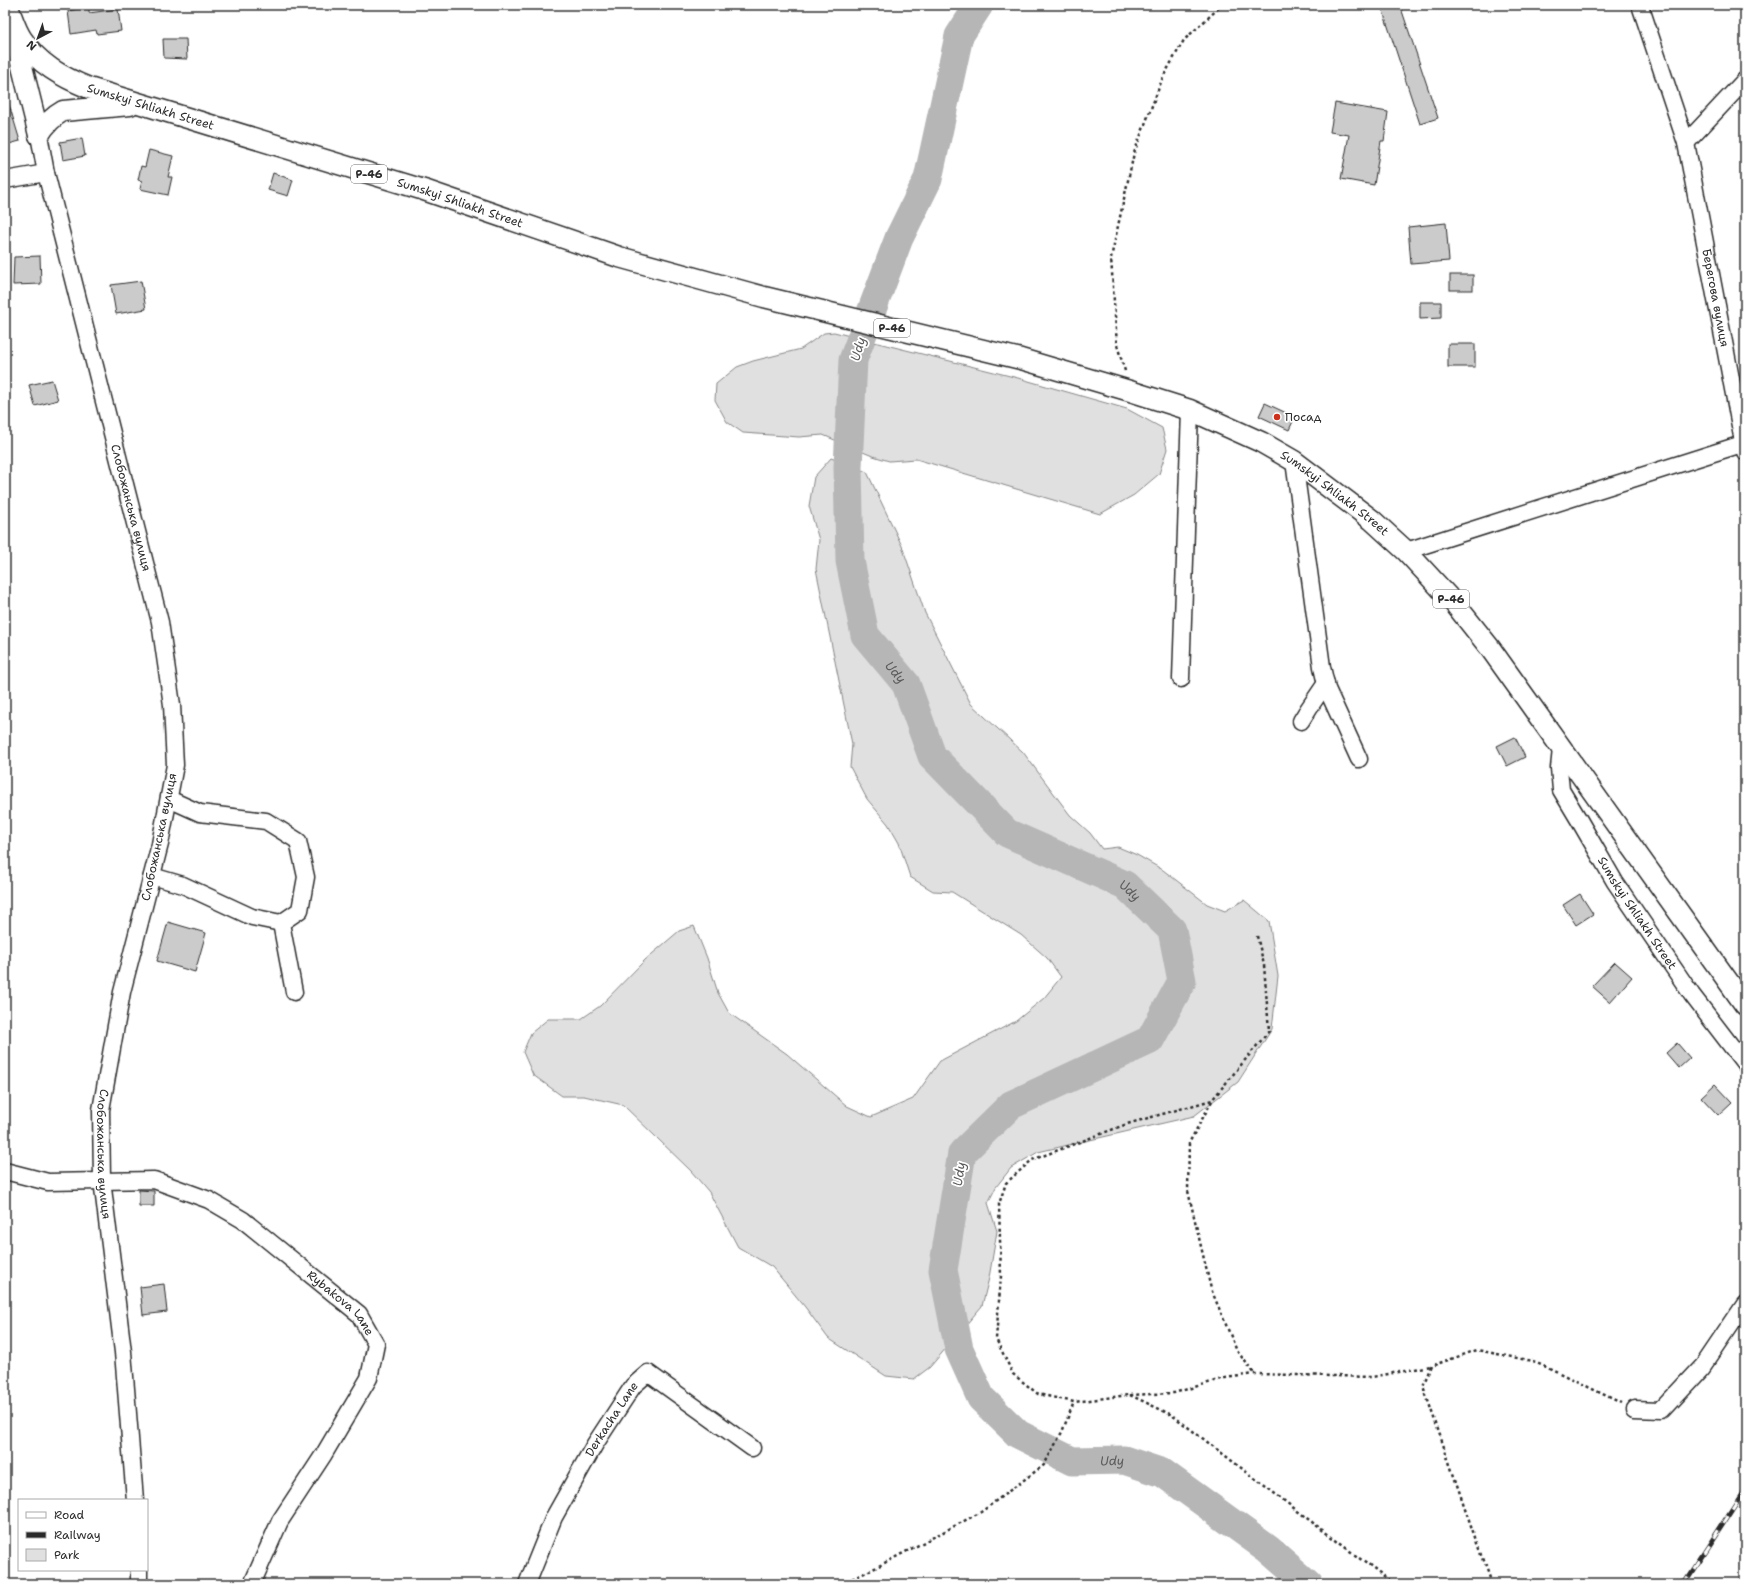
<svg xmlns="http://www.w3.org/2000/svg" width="1750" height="1589" font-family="'Shantell Sans',sans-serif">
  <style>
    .green { fill: #e0e0e0; stroke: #868686 }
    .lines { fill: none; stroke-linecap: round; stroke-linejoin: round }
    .river { stroke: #b6b6b6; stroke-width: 29 }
    .building { fill: #cbcbcb; stroke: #2b2b2b }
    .minor-casing { stroke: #2b2b2b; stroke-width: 19 }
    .major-casing { stroke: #2b2b2b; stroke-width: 23 }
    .path { stroke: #2b2b2b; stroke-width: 2.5; stroke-dasharray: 3 3; stroke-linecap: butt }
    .minor { stroke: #fff; stroke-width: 16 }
    .major { stroke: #fff; stroke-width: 20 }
    .rail-casing { stroke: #2b2b2b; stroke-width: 4.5 }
    .rail { stroke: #fff; stroke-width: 3; stroke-dasharray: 9; stroke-linecap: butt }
    .poi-dot { fill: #c8321e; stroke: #fff; stroke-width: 1.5 }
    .labels { text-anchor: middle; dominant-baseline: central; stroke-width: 3.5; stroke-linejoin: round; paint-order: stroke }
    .shield { fill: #fff; stroke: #6b6b6b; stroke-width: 1 }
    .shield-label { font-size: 11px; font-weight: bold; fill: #2b2b2b }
    .street-label { font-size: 12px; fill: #2b2b2b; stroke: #fff }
    .poi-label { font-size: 12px; fill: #2b2b2b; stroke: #fff; text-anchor: start }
    .water-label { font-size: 13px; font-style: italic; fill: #5c5c5c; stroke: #fff }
  </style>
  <rect width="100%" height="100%" fill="#fff"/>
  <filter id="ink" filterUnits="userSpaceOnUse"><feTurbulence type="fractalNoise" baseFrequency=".025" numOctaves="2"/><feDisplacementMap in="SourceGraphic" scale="8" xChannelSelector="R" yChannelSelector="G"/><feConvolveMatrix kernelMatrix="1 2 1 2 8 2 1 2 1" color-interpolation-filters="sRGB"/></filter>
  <g filter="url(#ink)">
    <!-- green -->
    <g class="green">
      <path d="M834,332L1018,378L1127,409L1162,428L1167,449L1159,474L1134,495L1100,514L916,459L889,461L870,455L823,435L799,437L743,433L727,422L715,400L716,384L737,367L753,361L801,349L824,333Z"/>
      <path d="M831,458L867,472L902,546L925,613L971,704L1023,752L1070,815L1090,833L1102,849L1118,847L1137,855L1163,870L1207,904L1225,911L1244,900L1269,921L1278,976L1272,1029L1238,1082L1194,1116L1038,1152L1011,1168L996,1187L988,1203L997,1231L989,1278L982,1306L930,1367L914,1379L886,1376L828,1338L805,1307L772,1267L738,1247L709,1192L691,1171L623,1105L584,1096H562L533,1075L523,1052L531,1033L548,1019H581L600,1006L645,960L679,931L694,926L707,958L718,993L729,1013L787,1054L847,1106L871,1117L913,1099L940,1061L1016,1021L1044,998L1061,977L1047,958L1021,935L952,892L933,891L910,877L899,843L888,824L867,799L850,767L852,744L816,569L819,540L809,506L814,477Z"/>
    </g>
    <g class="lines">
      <!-- river -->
      <path class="river" id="s1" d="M979,5L959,36L928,179L899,238L853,360L848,467L850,561L865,635L906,684L932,756L1007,833L1125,885L1172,930L1182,981L1150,1040L1011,1105L962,1153L943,1270L959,1349L981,1398L1018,1434L1072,1461L1124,1460L1163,1473L1268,1549L1308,1584"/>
    </g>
    <!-- building -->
    <g class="building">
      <path d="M1381,5H1400L1438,118L1420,124Z"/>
      <path d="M89,7V13L118,9L121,31L97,34L96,30L71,34L68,11Z"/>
      <path d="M163,39H186L187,59L164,58Z"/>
      <path d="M8,101L20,141L5,145V102Z"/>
      <path d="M1335,103L1388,112L1384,141H1381L1374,185L1341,179L1349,135L1330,132Z"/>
      <path d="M82,138L85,156L63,160L60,142Z"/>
      <path d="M149,150L173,156L168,177H172L168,195L140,189L142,181L138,180L141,166L145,167Z"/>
      <path d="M273,173L293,180L288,196L268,190Z"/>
      <path d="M1446,223L1449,261L1411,264L1408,227Z"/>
      <path d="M40,256L41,284L13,285L14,257Z"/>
      <rect x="1450" y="275" width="23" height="15"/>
      <path d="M141,281L146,309L116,314L111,285Z"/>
      <path d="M1420,302H1441V318L1420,319Z"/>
      <rect x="1448" y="344" width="27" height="23"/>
      <path d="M52,380L58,400L35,406L29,385Z"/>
      <path d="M1265,403L1295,417L1289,430L1259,416Z"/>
      <path d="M1515,737L1525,757L1507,766L1497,746Z"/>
      <path d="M1580,894L1593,914L1576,925L1563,905Z"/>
      <path d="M168,922L206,933L195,972L157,961Z"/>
      <path d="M1615,962L1632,977L1610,1002L1592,986Z"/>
      <path d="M1677,1043L1690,1058L1679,1068L1666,1053Z"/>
      <path d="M1715,1084L1732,1102L1718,1115L1701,1097Z"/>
      <path d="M139,1190L154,1191V1206H139Z"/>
      <path d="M164,1284L167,1312L143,1315L140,1287Z"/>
    </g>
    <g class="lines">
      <defs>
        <g id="minor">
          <path id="s2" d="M1640,5L1686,143L1745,452"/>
          <path id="s3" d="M39,135L46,173L160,622L172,705L175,765L160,844L122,992L101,1110L102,1180L123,1352L135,1500"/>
          <path d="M1686,143L1745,80"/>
          <path d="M5,180L46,173"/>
          <path d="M1294,461L1322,667L1327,689L1359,759"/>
          <path d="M1406,551L1742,444"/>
          <path d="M1181,679L1190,410"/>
          <path d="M1301,721L1309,708L1326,683"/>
          <path id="s4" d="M1561,749L1559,768L1561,790L1579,820L1615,882L1692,995L1745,1064"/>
          <path d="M169,799L200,813L266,821L298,841L306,877L300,910L281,923L294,992"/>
          <path d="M152,876L183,885L252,917L281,923"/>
          <path id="s5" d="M5,1171L48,1182L154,1180L209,1200L243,1220L359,1314L376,1344L369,1378L324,1454L280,1521L252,1584"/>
          <path d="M1634,1409L1662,1410L1703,1366L1745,1304"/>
          <path d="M139,1570V1584"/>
          <path id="s6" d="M527,1584L554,1517L595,1444L633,1386L648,1373L752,1448"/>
        </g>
        <g id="major">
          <path id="s7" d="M7,5C12,16 15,29 22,39C38,64 62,77 89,88L424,190L619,257L764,297L1021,359L1130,391L1190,410L1261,442L1294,461L1372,520L1406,551L1455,604L1490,648L1745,1005"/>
          <path d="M14,34L39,135"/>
          <path d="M39,135C45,125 52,117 63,111L130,105"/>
        </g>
      </defs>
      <!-- minor casing -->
      <use href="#minor" class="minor-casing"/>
      <!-- major casing -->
      <use href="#major" class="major-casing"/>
      <!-- path -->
      <g class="path">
        <path d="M1125,371L1117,345L1111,258L1134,153L1163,77L1184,40L1222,5"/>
        <path d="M1257,936L1264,965L1269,1031L1212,1100L1127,1124L1032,1160L1006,1183L999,1204L1001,1276L996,1339L1013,1374L1038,1394L1074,1402L1129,1395L1174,1393L1225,1378L1255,1374L1372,1377L1431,1366"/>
        <path d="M1212,1101L1189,1143L1188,1191L1211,1289L1237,1351L1255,1374"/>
        <path d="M1130,1395L1172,1415L1393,1584"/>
        <path d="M841,1584L873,1569L981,1512L1044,1465L1062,1432L1074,1402"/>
        <path d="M1491,1584L1423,1386L1431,1366L1477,1350L1537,1362L1621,1403"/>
      </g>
      <!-- minor -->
      <use href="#minor" class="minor"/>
      <!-- major -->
      <use href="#major" class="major"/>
      <defs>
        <path id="rail" d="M1683,1584L1745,1489"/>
      </defs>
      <!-- rail casing -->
      <use href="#rail" class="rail-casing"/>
      <!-- rail -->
      <use href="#rail" class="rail"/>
    </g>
  </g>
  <!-- markers -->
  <circle class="poi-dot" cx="1277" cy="417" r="4"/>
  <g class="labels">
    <!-- shield labels -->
    <g class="shield">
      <rect x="351" y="165" width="36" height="18" rx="3"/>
      <rect x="874" y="319" width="36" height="18" rx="3"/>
      <rect x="1433" y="590" width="36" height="18" rx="3"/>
    </g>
    <g class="shield-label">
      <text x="369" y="174">Р-46</text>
      <text x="892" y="328">Р-46</text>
      <text x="1451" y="599">Р-46</text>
    </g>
    <!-- street labels -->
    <g class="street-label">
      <text stroke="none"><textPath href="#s7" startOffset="186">Sumskyi Shliakh Street</textPath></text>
      <text stroke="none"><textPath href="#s7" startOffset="510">Sumskyi Shliakh Street</textPath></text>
      <text stroke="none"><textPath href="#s2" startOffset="303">Берегова вулиця</textPath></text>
      <text stroke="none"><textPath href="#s7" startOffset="1437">Sumskyi Shliakh Street</textPath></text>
      <text stroke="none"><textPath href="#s3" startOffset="384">Слобожанська вулиця</textPath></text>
      <text transform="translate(159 837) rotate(-78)">Слобожанська вулиця</text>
      <text stroke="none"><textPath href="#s4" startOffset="186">Sumskyi Shliakh Street</textPath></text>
      <text stroke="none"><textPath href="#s3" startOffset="1043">Слобожанська вулиця</textPath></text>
      <text stroke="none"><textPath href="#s5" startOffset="377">Rybakova Lane</textPath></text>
      <text stroke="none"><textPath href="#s6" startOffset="186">Derkacha Lane</textPath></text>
    </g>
    <!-- poi labels -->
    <g class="poi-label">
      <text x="1285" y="417">Посад</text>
    </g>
    <!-- water labels -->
    <g class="water-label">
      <text transform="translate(858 349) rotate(-73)">Udy</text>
      <text stroke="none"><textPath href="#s1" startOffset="704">Udy</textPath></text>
      <text stroke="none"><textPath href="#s1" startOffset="1040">Udy</textPath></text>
      <text transform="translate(959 1174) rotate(-81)">Udy</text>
      <text stroke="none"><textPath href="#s1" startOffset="1844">Udy</textPath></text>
    </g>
  </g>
  <!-- margin -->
  <rect width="1750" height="1589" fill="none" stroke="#fff" stroke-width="20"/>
  <rect x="10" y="10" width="1730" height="1569" fill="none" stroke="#2b2b2b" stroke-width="1.5" filter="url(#ink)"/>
  <!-- legend -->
  <rect x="18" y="1499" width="130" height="72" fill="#ffffff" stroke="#aaaaaa"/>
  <rect x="26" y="1512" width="20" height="6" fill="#ffffff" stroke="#aaaaaa"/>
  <text x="54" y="1519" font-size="12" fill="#2b2b2b">Road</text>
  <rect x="26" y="1532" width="20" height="6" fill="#2b2b2b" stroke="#aaaaaa"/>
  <text x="54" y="1539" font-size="12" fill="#2b2b2b">Railway</text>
  <rect x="26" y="1549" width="20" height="12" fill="#e0e0e0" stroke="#aaaaaa"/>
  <text x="54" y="1559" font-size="12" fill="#2b2b2b">Park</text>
  <!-- north arrow -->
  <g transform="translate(38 38) rotate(221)" stroke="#ffffff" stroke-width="3" paint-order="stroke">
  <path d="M0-3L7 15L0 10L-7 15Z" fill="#2b2b2b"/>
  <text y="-6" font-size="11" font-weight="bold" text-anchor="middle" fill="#2b2b2b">N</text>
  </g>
</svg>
